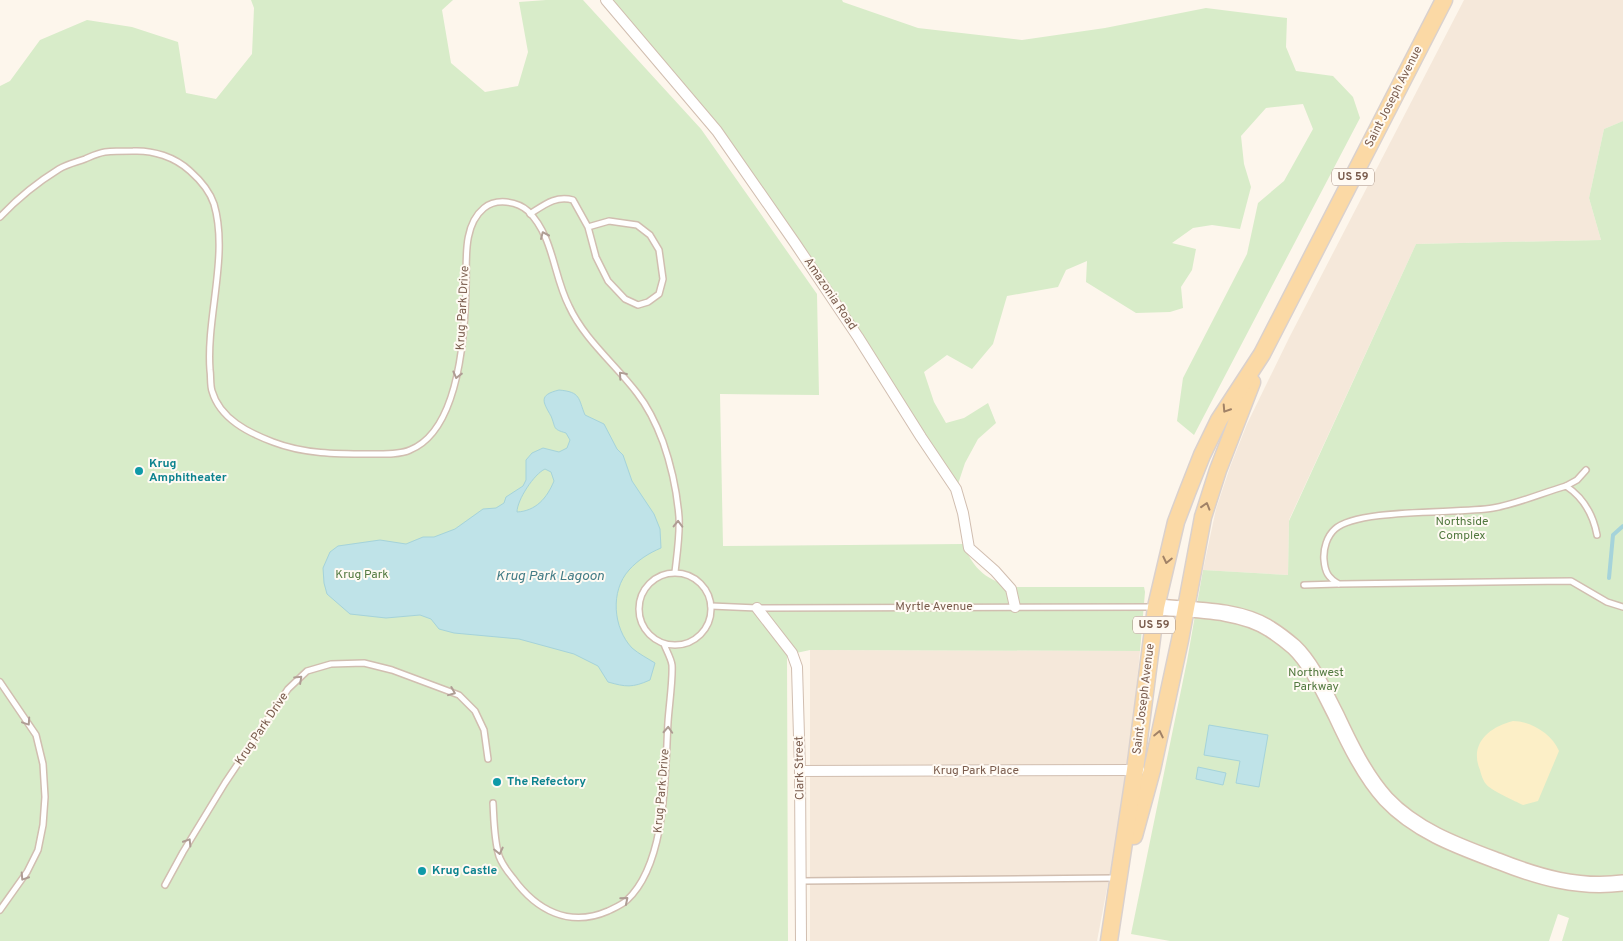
<svg xmlns="http://www.w3.org/2000/svg" width="1623" height="941" font-family="Overpass,sans-serif">
  <style>
    .residential { fill: #f5e8da }
    .green { fill: #d8ecc9 }
    .sand { fill: #fcefc7 }
    .water { fill: #bfe3e8; stroke: #a5d3da; fill-rule: evenodd }
    .lines { fill: none; stroke-linecap: round; stroke-linejoin: round }
    .stream { stroke: #a5d3da; stroke-width: 4 }
    .lane-casing { stroke: #d1beb0; stroke-width: 8 }
    .street-casing { stroke: #d1beb0; stroke-width: 12 }
    .secondary-casing { stroke: #d6c0b0; stroke-width: 18 }
    .primary-casing { stroke: #dad1cd; stroke-width: 19 }
    .lane { stroke: #fff; stroke-width: 5 }
    .street { stroke: #fff; stroke-width: 10 }
    .secondary { stroke: #fff; stroke-width: 15 }
    .primary { stroke: #fbd9a5; stroke-width: 16 }
    .oneway { stroke: #af9d94 }
    .oneway2 { stroke: #a18267 }
    .culture-dot { fill: #0f9aa8; stroke: #fffaf3; stroke-width: 2 }
    .labels { text-anchor: middle; dominant-baseline: central; stroke-width: 4; stroke-linejoin: round; paint-order: stroke }
    .shield { fill: #fffaf3; stroke: #a28b7f; stroke-width: 1 }
    .shield-label { font-size: 11px; font-weight: bold; fill: #7a5c4d }
    .street-label { font-size: 12px; fill: #7a5c4d; stroke: #fffaf3 }
    .culture-label { font-size: 12px; font-weight: bold; fill: #0d838f; stroke: #fffaf3; text-anchor: start }
    .park-label { font-size: 12px; fill: #537a41; stroke: #fffaf3 }
    .water-label { font-size: 14px; font-style: italic; fill: #437c86; stroke: #fffaf3 }
  </style>
  <rect width="100%" height="100%" fill="#fdf6ec"/>
  <!-- residential -->
  <g class="residential">
    <path d="M1464,0H1623V121L1604,129L1589,198L1601,240L1416,244L1289,520L1288,575L1203,570L1216,509L1230,467L1247,424L1289,338Z"/>
    <path d="M810,650L1140,651L1127,784L1097,941H810Z"/>
  </g>
  <!-- green -->
  <g class="green">
    <path d="M251,0H453L442,10L451,63L485,92L518,86L528,52L519,2L546,0H583L701,129L817,294L819,395L720,394L723,546L963,544C974,570 987,581 1015,587H1144L1145,592L1140,651L810,650L787,655L788,941H0V86L10,81L40,40L87,20L132,27L178,42L186,93L216,99L252,54L254,8Z"/>
    <path d="M608,0H842L843,2L918,28L1022,40L1105,28L1206,8L1287,18L1286,47L1296,71L1333,76L1353,97L1360,118L1194,435L1177,421L1183,378L1247,254L1258,203L1284,181L1313,129L1303,104L1266,108L1241,136L1244,164L1251,187L1240,229L1212,225L1193,228L1172,243L1196,249L1192,270L1181,287L1183,308L1170,312L1136,313L1086,282L1087,261L1066,270L1058,287L1007,296L993,344L972,369L947,355L924,372L934,402L946,423L964,418L988,403L996,423L978,439L965,463L958,484L835,296L716,125Z"/>
    <path d="M1623,121V941H1562L1569,918L1558,914L1549,941H1170L1131,934L1187,661L1203,570L1288,575L1289,521L1416,244L1601,240L1589,198L1604,129Z"/>
  </g>
  <!-- sand -->
  <path class="sand" d="M1513,721C1531,721 1552,734 1559,751L1538,801L1523,805C1515,801 1490,790 1486,784C1483,781 1481,774 1480,770C1469,744 1489,727 1513,721Z"/>
  <!-- water -->
  <g class="water">
    <path d="M559,390C581,392 578,398 585,415L604,424L617,449L623,455L632,481L654,514L660,529L661,548C649,553 638,560 629,570C610,591 613,628 632,648C639,654 647,658 655,663L650,680C632,688 626,687 608,682L598,666L574,654L519,639L454,633L439,629L431,619L420,615L386,618L350,614L327,594L324,583L323,568L330,552L338,546L380,540L406,544L423,537H434L455,529L483,509L496,508L504,503L506,497L523,486L526,480V460L532,453L543,448L559,452L567,448L570,440L566,433C552,429 556,428 551,416C543,402 538,395 559,390ZM545,469L551,472L554,481C547,498 536,511 517,512C517,500 534,474 545,469Z"/>
    <path d="M1209,725L1268,735L1259,787L1236,783L1240,761L1204,755Z"/>
    <path d="M1198,767L1226,773L1223,785L1196,779Z"/>
  </g>
  <g class="lines">
    <!-- stream -->
    <path class="stream" d="M1609,578L1613,535L1623,526"/>
    <defs>
      <g id="lane">
        <path d="M530,214C544,205 556,195 573,200L588,227L596,257L608,281L625,299L638,305L648,302L659,294L663,279L659,250L650,235L637,225L609,221L588,227"/>
        <path d="M0,217C17,199 38,182 59,169C67,164 77,162 85,159C92,156 98,153 105,152C114,151 123,151 133,151C153,150 175,157 190,171C199,179 210,192 214,204C229,255 206,317 210,370C211,376 210,385 212,391C220,419 249,433 273,442C304,454 337,454 369,454C382,454 399,455 410,450C460,430 465,333 466,287C467,262 462,226 484,208C496,198 517,201 528,211C554,237 553,275 569,306C584,339 615,364 637,393C648,407 657,426 663,442C671,465 677,492 679,517C680,535 677,554 675,572"/>
        <path d="M1566,486L1577,480L1586,470"/>
        <path d="M1597,535C1593,514 1584,498 1566,486C1542,493 1517,504 1493,508C1459,514 1358,508 1335,529C1327,536 1323,549 1324,560C1325,572 1328,578 1339,584L1571,581L1607,602L1623,607"/>
        <circle cx="675" cy="609" r="36"/>
        <path d="M1304,585L1338,584"/>
        <path d="M711,606L757,608L1153,607"/>
        <path d="M0,682L36,735L43,764L45,797L43,825L38,850L27,872L0,910"/>
        <path d="M493,803C494,820 494,839 499,856C502,864 508,872 513,878C536,910 569,928 608,911C614,908 622,905 627,900C667,863 665,773 668,722C669,706 673,679 672,665C671,658 666,650 664,644"/>
        <path d="M801,881L1115,878"/>
        <path d="M165,885L183,852L225,783L288,689L307,671L331,664L364,663L392,670L459,695L475,711L484,730L488,759"/>
      </g>
      <g id="street">
        <path d="M606,0L717,131L795,243L858,337L921,437L956,489L963,513L969,548L995,571L1011,589L1015,607"/>
        <path d="M757,608L792,653L797,667L800,771L801,941"/>
        <path d="M800,771L1139,770"/>
      </g>
      <path id="secondary" d="M1156,607C1191,610 1240,609 1270,629C1278,634 1287,641 1294,647C1312,664 1325,694 1336,715C1349,743 1365,776 1386,799C1416,831 1458,846 1498,861C1538,877 1579,889 1623,883"/>
      <g id="primary">
        <path d="M1134,836L1152,770L1180,640L1203,517L1218,470L1252,382"/>
        <path d="M1109,941L1135,770L1156,607L1176,522L1187,493L1202,455L1219,420L1262,354L1444,0"/>
      </g>
    </defs>
    <!-- lane casing -->
    <use href="#lane" class="lane-casing"/>
    <!-- street casing -->
    <use href="#street" class="street-casing"/>
    <!-- secondary casing -->
    <use href="#secondary" class="secondary-casing"/>
    <!-- primary casing -->
    <use href="#primary" class="primary-casing"/>
    <!-- lane -->
    <use href="#lane" class="lane"/>
    <!-- street -->
    <use href="#street" class="street"/>
    <!-- secondary -->
    <use href="#secondary" class="secondary"/>
    <!-- primary -->
    <use href="#primary" class="primary"/>
  </g>
  <!-- one-way arrows -->
  <defs><path id="oneway-chevron" d="M-2-3.5L2.5 0L-2 3.5" fill="none" stroke-width="1.6" stroke-linecap="round" stroke-linejoin="round" transform="scale(1.25)"/></defs>
  <g class="oneway">
    <use href="#oneway-chevron" transform="translate(544 235) rotate(-114)"/>
    <use href="#oneway-chevron" transform="translate(457 375) rotate(104)"/>
    <use href="#oneway-chevron" transform="translate(622 375) rotate(-131)"/>
    <use href="#oneway-chevron" transform="translate(678 524) rotate(-89)"/>
    <use href="#oneway-chevron" transform="translate(299 679) rotate(-43)"/>
    <use href="#oneway-chevron" transform="translate(452 692) rotate(22)"/>
    <use href="#oneway-chevron" transform="translate(27 722) rotate(56)"/>
    <use href="#oneway-chevron" transform="translate(668 730) rotate(-87)"/>
    <use href="#oneway-chevron" transform="translate(188 842) rotate(-58)"/>
    <use href="#oneway-chevron" transform="translate(499 851) rotate(77)"/>
    <use href="#oneway-chevron" transform="translate(24 877) rotate(123)"/>
    <use href="#oneway-chevron" transform="translate(625 900) rotate(-40)"/>
  </g>
  <g class="oneway2">
    <use href="#oneway-chevron" transform="translate(1226 409) rotate(123)"/>
    <use href="#oneway-chevron" transform="translate(1206 506) rotate(-73)"/>
    <use href="#oneway-chevron" transform="translate(1167 560) rotate(103)"/>
    <use href="#oneway-chevron" transform="translate(1159 734) rotate(-78)"/>
  </g>
  <!-- markers -->
  <g class="culture-dot">
    <circle cx="139" cy="471" r="5"/>
    <circle cx="497" cy="782" r="5"/>
    <circle cx="422" cy="871" r="5"/>
  </g>
  <g class="labels">
    <!-- shield labels -->
    <g class="shield">
      <rect x="1332" y="168.5" width="42" height="17" rx="4"/>
      <rect x="1133" y="616.5" width="42" height="17" rx="4"/>
    </g>
    <g class="shield-label">
      <text x="1353" y="177">US 59</text>
      <text x="1154" y="625">US 59</text>
    </g>
    <!-- street labels -->
    <g class="street-label">
      <text transform="translate(1394 97) rotate(-63)">Saint Joseph Avenue</text>
      <text transform="translate(830 294) rotate(56)">Amazonia Road</text>
      <text transform="translate(463 308) rotate(-87)">Krug Park Drive</text>
      <text x="934" y="607">Myrtle Avenue</text>
      <text transform="translate(1144 699) rotate(-83)">Saint Joseph Avenue</text>
      <text transform="translate(262 729) rotate(-56)">Krug Park Drive</text>
      <text transform="translate(800 768) rotate(-91)">Clark Street</text>
      <text x="976" y="771">Krug Park Place</text>
      <text transform="translate(662 791) rotate(-85)">Krug Park Drive</text>
    </g>
    <!-- culture labels -->
    <g class="culture-label">
      <text x="149" y="464">Krug<tspan x="149" dy="14">Amphitheater</tspan></text>
      <text x="507" y="782">The Refectory</text>
      <text x="432" y="871">Krug Castle</text>
    </g>
    <!-- park labels -->
    <g class="park-label">
      <text x="1462" y="522">Northside<tspan x="1462" dy="14">Complex</tspan></text>
      <text x="362" y="575">Krug Park</text>
      <text x="1316" y="673">Northwest<tspan x="1316" dy="14">Parkway</tspan></text>
    </g>
    <!-- water labels -->
    <g class="water-label">
      <text x="550" y="576">Krug Park Lagoon</text>
    </g>
  </g>
</svg>
